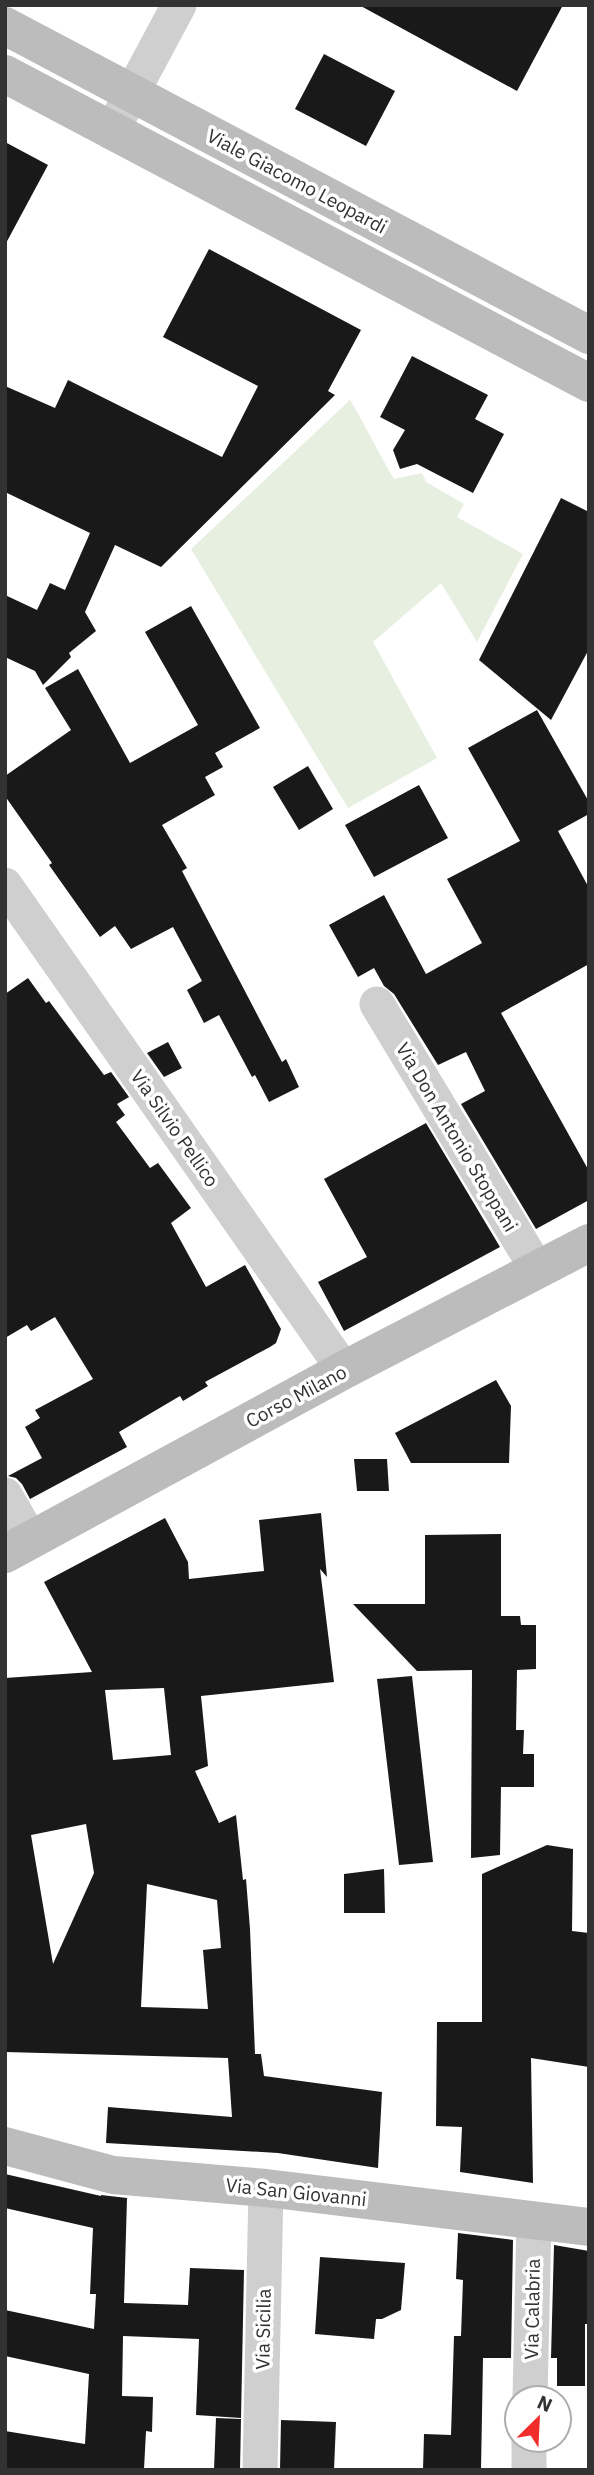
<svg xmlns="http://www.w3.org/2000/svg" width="594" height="2475" font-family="'IBM Plex Sans',sans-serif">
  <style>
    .green { fill: #e7efe0 }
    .building { fill: #191919; fill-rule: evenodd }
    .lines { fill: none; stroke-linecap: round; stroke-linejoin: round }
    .street { stroke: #cfcfcf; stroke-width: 35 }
    .secondary { stroke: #bcbcbc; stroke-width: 38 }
    .labels { text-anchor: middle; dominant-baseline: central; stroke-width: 7; stroke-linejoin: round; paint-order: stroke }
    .street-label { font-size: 19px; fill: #323232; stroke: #fff }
  </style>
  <rect width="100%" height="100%" fill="#fff"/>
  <!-- green -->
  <path class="green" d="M350,400C366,426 378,453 394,479L422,473L426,482L464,504L457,517L523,554L477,642L441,583L373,642L437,758L348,808L191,549Z"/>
  <!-- building -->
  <g class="building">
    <path d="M359,5H563L517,91Z"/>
    <path d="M324,54L395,91L366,146L295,109Z"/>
    <path d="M5,142L48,165L5,245Z"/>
    <path d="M209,249L361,330L328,391L335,395L161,567L115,545L85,612L96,631L69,653L71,657L43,685L35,671L5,657V595L37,610L50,583L65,590L90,533L5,492V386L55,408L68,380L222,457L258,386L163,337Z"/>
    <path d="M412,356L488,395L475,419L504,434L473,493L417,464L400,469L393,450L405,430L380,417Z"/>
    <path d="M561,498L589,512V649L551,720L479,660Z"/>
    <path d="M191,606L260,728L215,753L223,767L205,777L215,795L162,825L187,868L182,871L282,1062L286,1059L299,1087L269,1102L255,1075L252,1077L219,1015L204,1023L187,990L202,981L173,927L131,949L115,926L100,937L49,865L52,863L5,796V776L71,730L45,688L78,669L130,763L198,725L145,632Z"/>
    <path d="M537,710L589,802V814L558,831L589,888V964L501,1013L589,1171V1200L536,1229L461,1104L485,1091L466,1052L438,1065L394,994L384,986L374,968L358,977L329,925L384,895L426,974L482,943L447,879L520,841L468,748Z"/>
    <path d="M308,766L333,809L299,830L273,787Z"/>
    <path d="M419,785L448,838L374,877L345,825Z"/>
    <path d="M28,978L46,1003L49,1001L104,1075L111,1072L129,1097L117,1104L125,1115L116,1122L150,1168L158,1163L191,1208L171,1223L206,1287L245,1265L281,1329L276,1343L270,1347L205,1382L208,1386L183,1401L180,1396L119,1432L127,1447L30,1499L22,1484L16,1478L8,1476L42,1458L25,1427L40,1418L35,1410L93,1379L55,1317L31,1331L27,1325L5,1338V994Z"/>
    <path d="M168,1042L182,1068L164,1077L147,1053Z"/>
    <path d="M426,1123L500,1247L344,1331L318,1282L367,1257L324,1179Z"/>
    <path d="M496,1380L511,1406L509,1463H411L395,1433Z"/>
    <path d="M354,1459H387L389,1491H357Z"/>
    <path d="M321,1513L327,1577L320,1569L334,1682L201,1696L208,1766L195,1771L219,1823L236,1815L243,1880L246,1879L250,1929L255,2054H261L264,2076L382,2092L378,2168L278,2153L106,2143L108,2107L232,2117L228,2058L5,2052V1678L92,1672L44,1582L165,1518L188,1562L189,1579L264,1571L259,1520ZM164,1688L171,1755L113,1760L105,1690ZM86,1824L94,1873L53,1964L31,1835ZM147,1884L217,1900L221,1948L203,1950L208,2009L141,2007Z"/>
    <path d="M501,1534V1616H520L521,1625H536V1669L517,1670L516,1730H524L523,1754H534V1787H501L500,1855L471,1858L472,1670L417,1671L353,1604H425V1535Z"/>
    <path d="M412,1676L433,1862L399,1865L377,1679Z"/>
    <path d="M547,1845L573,1849L572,1931L589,1933V2067L531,2058L533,2183L460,2172L462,2127L436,2126L437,2022H482V1874Z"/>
    <path d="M384,1869L385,1913H344V1874Z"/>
    <path d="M5,2174L101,2196V2195L127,2198L124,2303L188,2305L190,2268L244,2270L241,2418L196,2415L199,2339L123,2336L122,2396L153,2397L152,2432L146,2431L144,2469L5,2470V2431L85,2444L89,2374L5,2356V2310L94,2329L96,2294H90L93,2228L5,2208Z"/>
    <path d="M458,2233L513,2240L511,2358H483L481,2470H423L424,2434L451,2435L454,2336H461L463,2280L456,2279Z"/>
    <path d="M554,2245L589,2251V2324H585V2386H557V2358H551Z"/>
    <path d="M320,2257L405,2263L401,2310L382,2319H376L374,2339L315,2334Z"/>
    <path d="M216,2418L241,2419L240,2470H214Z"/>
    <path d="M281,2420L336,2422L334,2470H280Z"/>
  </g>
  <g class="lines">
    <!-- street -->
    <g class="street">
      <path d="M111,132L179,5"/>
      <path d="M5,885L344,1370"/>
      <path d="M377,1004L537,1269"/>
      <path d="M5,1495L31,1540"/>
      <path d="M530,2398L534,2220"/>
      <path d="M260,2470L266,2188"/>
      <path d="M529,2470V2440"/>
    </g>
    <!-- secondary -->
    <g class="secondary">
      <path d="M5,26L589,335"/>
      <path d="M5,74L589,383"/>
      <path d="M5,1554L344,1370L589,1243"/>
      <path d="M5,2146L113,2175L266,2188L589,2227"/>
    </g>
  </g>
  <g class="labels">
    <!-- street labels -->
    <g class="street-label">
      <text transform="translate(297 181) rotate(28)">Viale Giacomo Leopardi</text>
      <text transform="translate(175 1128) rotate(55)">Via Silvio Pellico</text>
      <text transform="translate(457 1137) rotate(59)">Via Don Antonio Stoppani</text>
      <text transform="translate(296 1396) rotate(-28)">Corso Milano</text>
      <text transform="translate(296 2192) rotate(6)">Via San Giovanni</text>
      <text transform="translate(532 2309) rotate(-89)">Via Calabria</text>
      <text transform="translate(263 2329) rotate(-89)">Via Sicilia</text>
    </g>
  </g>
  <!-- border -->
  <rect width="594" height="2475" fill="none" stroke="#323232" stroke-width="14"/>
  <!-- north arrow -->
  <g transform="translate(538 2419) rotate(24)"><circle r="33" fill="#ffffff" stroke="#adadad" stroke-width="2"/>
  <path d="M0-5L12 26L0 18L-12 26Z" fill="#f12d2c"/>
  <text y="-10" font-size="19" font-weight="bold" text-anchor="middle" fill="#323232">N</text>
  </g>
</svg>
